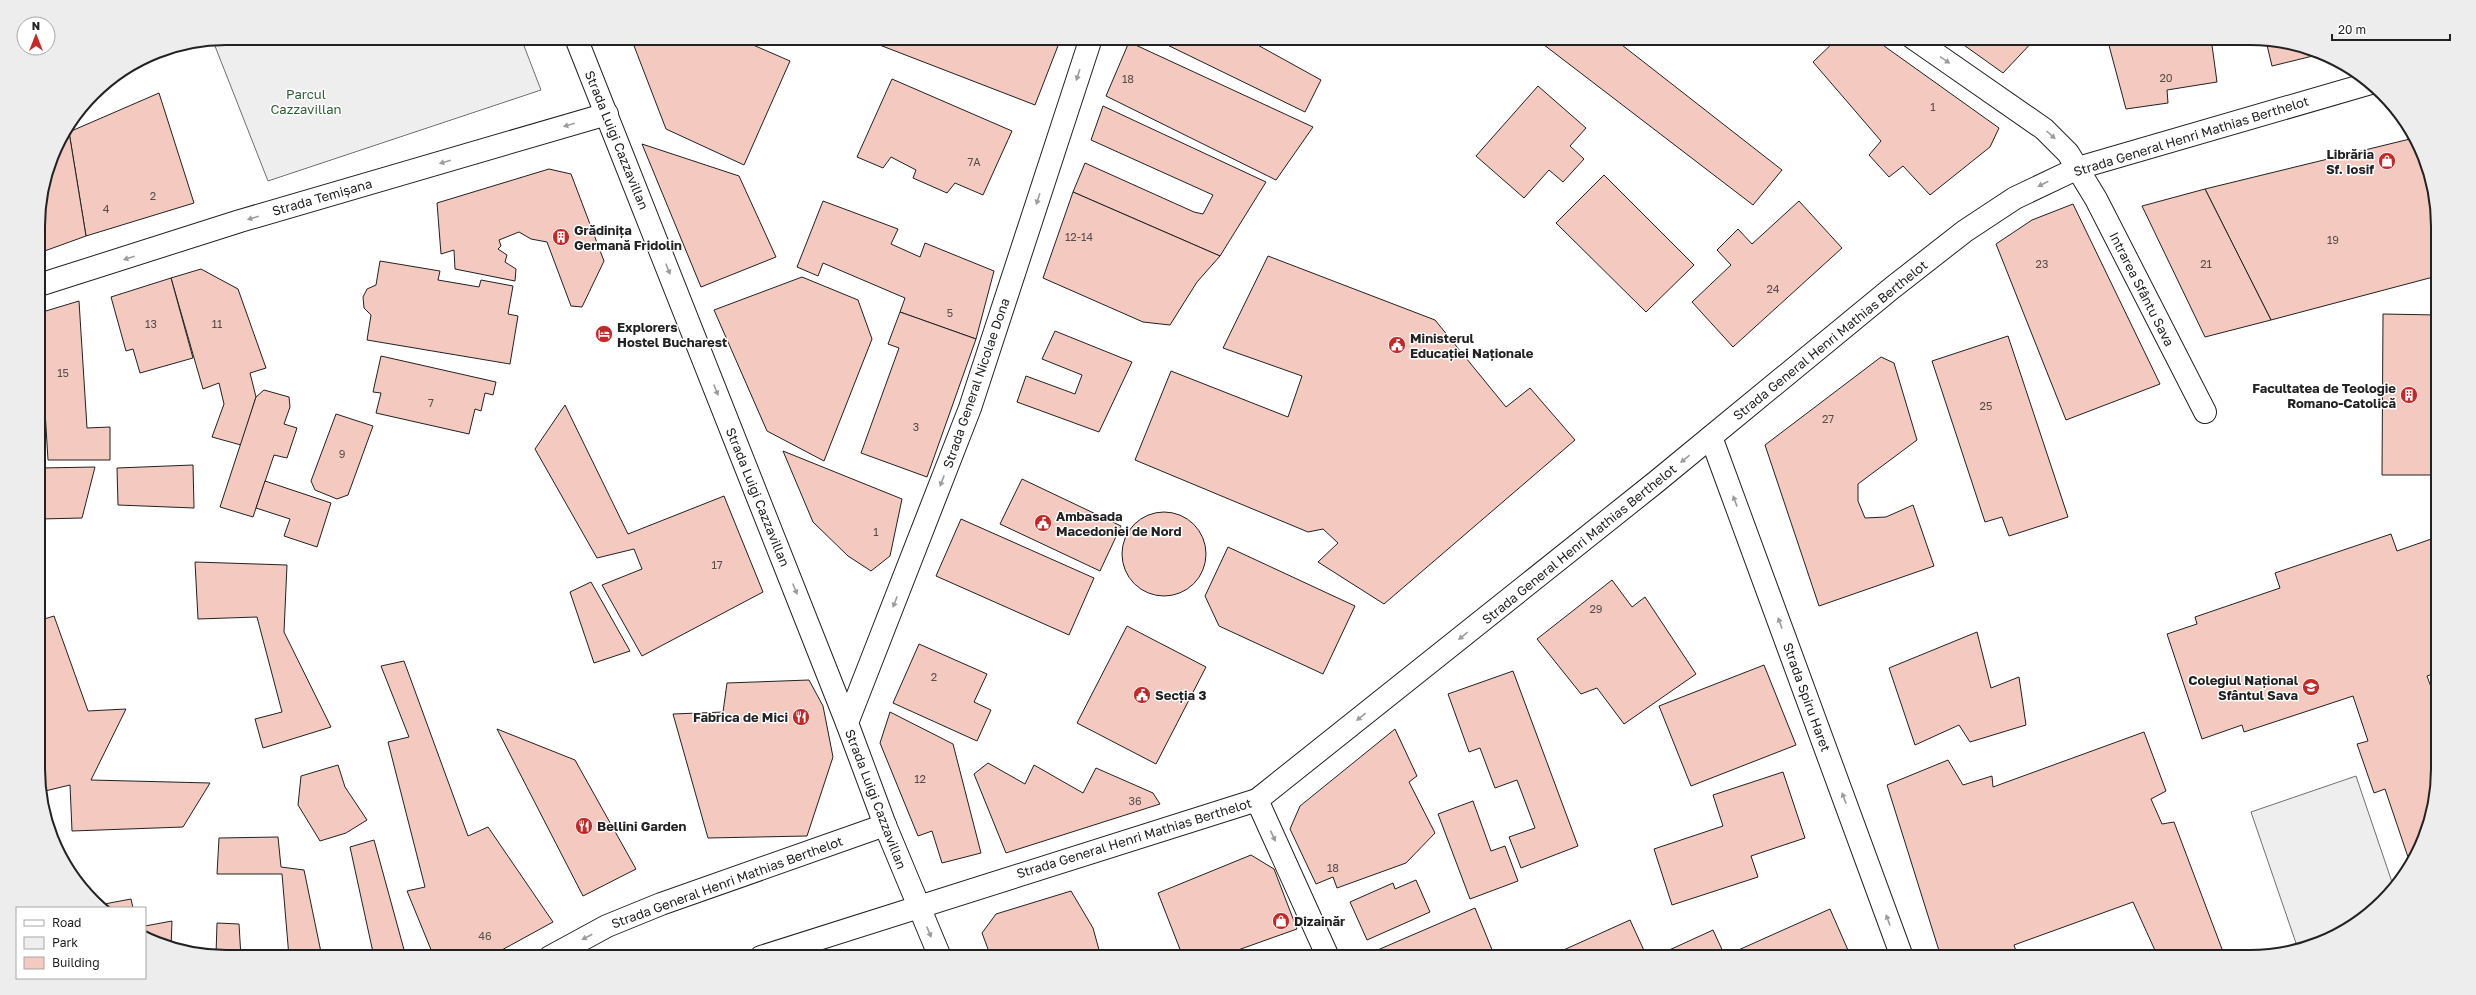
<svg xmlns="http://www.w3.org/2000/svg" width="2476" height="995" font-family="'Golos Text',sans-serif">
  <style>
    .green { fill: #eee; stroke: #6f6f6f }
    .building { fill: #f3c9c0; stroke: #222 }
    .lines { fill: none; stroke-linecap: round; stroke-linejoin: round }
    .minor-casing { stroke: #222; stroke-width: 24 }
    .minor { stroke: #fff; stroke-width: 22 }
    .oneway { fill: #9c9c9c }
    .labels { text-anchor: middle; dominant-baseline: central; stroke-width: 3; stroke-linejoin: round; paint-order: stroke }
    .number-label { font-size: 11px; fill: #564c4a }
    .park-label { font-size: 13px; fill: #2f5e38; stroke: #fff }
    .street-label { font-size: 13px; fill: #222; stroke: #fff }
    .poi-label { font-size: 13px; font-weight: bold; fill: #222; stroke: #fff; text-anchor: start }
    .rim { fill: none; stroke: #222; stroke-width: 2 }
  </style>
  <rect width="100%" height="100%" fill="#fff"/>
  <!-- green -->
  <g class="green">
    <path d="M226,38H521L541,90L268,181L213,41Z"/>
    <path d="M2356,776L2394,888L2364,918L2311,947L2298,949L2251,812Z"/>
  </g>
  <!-- building -->
  <g class="building">
    <path d="M631,38H737L790,61L744,165L666,129Z"/>
    <path d="M879,38H1061L1035,105L877,44Z"/>
    <path d="M1153,38H1245L1321,80L1305,112Z"/>
    <path d="M1535,38H1613L1782,170L1753,205Z"/>
    <path d="M1838,38H1873L1999,128L1990,147L1930,195L1903,166L1889,177L1869,155L1881,141L1813,62Z"/>
    <path d="M1954,38H2036L2003,73Z"/>
    <path d="M2107,38H2211L2217,82L2167,90L2168,103L2126,109Z"/>
    <path d="M2266,41L2311,48L2321,54L2272,66Z"/>
    <path d="M1129,42L1313,127L1276,180L1106,96Z"/>
    <path d="M892,79L1012,131L983,195L955,183L947,193L913,178L916,170L891,157L883,168L857,157Z"/>
    <path d="M1538,86L1586,128L1570,146L1584,159L1563,182L1549,170L1524,198L1476,156Z"/>
    <path d="M159,93L194,203L86,236L69,132Z"/>
    <path d="M1103,106L1266,182L1220,256L1073,192L1085,163L1194,212L1203,214L1213,195L1091,140Z"/>
    <path d="M69,132L86,236L39,253L38,213L57,143L64,135Z"/>
    <path d="M2414,138L2424,154L2436,201L2437,276L2271,320L2205,189Z"/>
    <path d="M642,144L739,176L776,257L701,287Z"/>
    <path d="M549,169L571,174L604,261L582,307L571,306L547,242L531,239L519,232L499,240L501,246L498,249L507,255L505,262L516,269L515,281L455,269L454,250L441,254L437,203Z"/>
    <path d="M1604,175L1694,265L1646,312L1556,223Z"/>
    <path d="M2205,189L2271,320L2205,337L2142,206Z"/>
    <path d="M1073,192L1220,256L1197,282L1170,325L1143,322L1043,278Z"/>
    <path d="M823,201L898,229L891,244L920,257L925,243L994,271L976,339L900,312L905,298L823,263L818,276L797,267Z"/>
    <path d="M1799,201L1842,248L1733,347L1692,302L1731,265L1717,250L1738,229L1752,244Z"/>
    <path d="M2073,204L2160,384L2066,420L1996,244L2032,220Z"/>
    <path d="M1268,256L1435,320L1506,407L1530,388L1575,440L1384,604L1318,562L1338,543L1323,529L1308,532L1135,460L1171,371L1288,417L1302,376L1223,348Z"/>
    <path d="M380,261L440,271L438,280L479,287L481,280L513,286L508,314L518,316L510,364L367,340L371,315L364,308L363,297L367,289L376,285Z"/>
    <path d="M201,269L238,289L266,368L250,373L256,397L241,445L212,437L224,404L219,383L203,389L171,278Z"/>
    <path d="M802,277L858,300L872,339L824,461L767,431L714,310Z"/>
    <path d="M171,278L193,358L140,373L133,349L126,351L111,297Z"/>
    <path d="M79,301L87,428L110,427V460H48L39,313Z"/>
    <path d="M900,312L976,339L927,477L861,453L899,348L888,344Z"/>
    <path d="M2383,314L2437,315V475H2382Z"/>
    <path d="M39,324L45,421H40Z"/>
    <path d="M1055,331L1132,362L1099,432L1017,402L1026,376L1075,394L1082,375L1042,359Z"/>
    <path d="M2008,336L2068,517L2009,536L2002,517L1985,522L1932,361Z"/>
    <path d="M381,356L496,382L493,395L485,393L481,411L475,409L469,434L376,413L381,393L373,392Z"/>
    <path d="M1881,357L1894,363L1917,440L1858,484V501L1865,518L1886,517L1913,505L1934,566L1819,606L1765,445Z"/>
    <path d="M264,390L289,397L290,407L284,424L297,428L287,458L274,455L253,517L220,507L256,397Z"/>
    <path d="M565,405L628,534L724,496L763,592L642,656L602,585L642,569L634,549L597,558L535,449Z"/>
    <path d="M336,414L373,426L348,495L337,499L315,490L311,481Z"/>
    <path d="M783,451L902,499L890,556L871,571L848,556L813,522Z"/>
    <path d="M193,465L194,508L118,505L117,468Z"/>
    <path d="M95,467L82,518L40,519V468Z"/>
    <path d="M1022,479L1121,526L1100,571L1000,524Z"/>
    <path d="M265,481L331,503L317,547L284,536L290,519L256,508Z"/>
    <circle cx="1164" cy="554" r="42"/>
    <path d="M961,519L1094,578L1069,635L936,576Z"/>
    <path d="M2391,534L2397,551L2437,537L2438,672L2427,676L2435,698L2438,697V769L2428,830L2410,863L2385,789L2374,793L2357,744L2368,741L2353,696L2244,732L2242,725L2202,739L2167,634L2197,624L2195,617L2280,588L2275,573Z"/>
    <path d="M1228,547L1355,606L1323,674L1219,626L1205,596Z"/>
    <path d="M195,562L287,565L284,632L331,727L263,748L255,719L282,712L257,617L198,619Z"/>
    <path d="M1612,580L1632,607L1645,597L1696,674L1624,724L1597,688L1581,694L1537,639Z"/>
    <path d="M591,582L630,651L594,663L570,592Z"/>
    <path d="M54,616L88,711L126,709L91,780L210,783L183,827L72,831L70,785L41,792V620Z"/>
    <path d="M1127,626L1206,667L1156,764L1077,723Z"/>
    <path d="M1977,632L1991,688L2019,677L2026,725L1970,742L1959,725L1915,745L1889,668Z"/>
    <path d="M919,644L987,674L974,702L991,710L977,741L893,703Z"/>
    <path d="M404,661L468,836L488,827L553,922L489,957H434L407,891L425,887L388,742L409,737L381,666Z"/>
    <path d="M1764,665L1796,745L1691,786L1659,706Z"/>
    <path d="M1513,671L1578,846L1521,868L1509,837L1535,828L1517,780L1495,788L1480,748L1469,752L1448,694Z"/>
    <path d="M809,680L823,706L833,757L807,836L708,838L673,714L723,712L727,683Z"/>
    <path d="M890,712L953,744L981,853L942,863L932,831L918,836L880,743Z"/>
    <path d="M497,729L575,760L636,869L583,896Z"/>
    <path d="M1395,729L1417,776L1409,782L1435,833L1406,863L1337,888L1333,877L1316,884L1290,829L1300,806Z"/>
    <path d="M2144,732L2166,791L2151,799L2162,824L2174,822L2225,957H2158L2133,902L2014,945L2018,957H1941L1887,785L1948,760L1963,785L1992,776L1993,787Z"/>
    <path d="M988,763L1025,784L1034,765L1083,793L1096,768L1153,793L1160,804L1006,853L974,774Z"/>
    <path d="M338,765L345,787L367,820L346,833L320,841L298,805L301,776Z"/>
    <path d="M1783,772L1805,838L1751,856L1758,877L1672,905L1654,849L1723,826L1713,795Z"/>
    <path d="M1473,801L1491,851L1505,846L1518,881L1470,899L1438,814Z"/>
    <path d="M278,837L281,867L304,870L322,957H289L282,874H217L219,838Z"/>
    <path d="M374,840L406,957H374L350,847Z"/>
    <path d="M1251,855L1274,869L1297,929L1238,950L1240,957H1183L1158,893Z"/>
    <path d="M1416,880L1430,912L1367,940L1350,902L1393,883L1395,889Z"/>
    <path d="M1071,891L1093,928L1101,957H991L982,933L996,914Z"/>
    <path d="M131,899L133,908H102L99,905Z"/>
    <path d="M1475,908L1495,957H1367L1366,955Z"/>
    <path d="M1830,909L1851,957H1654L1713,930L1725,956Z"/>
    <path d="M1630,920L1647,957H1548Z"/>
    <path d="M172,921L171,948L145,937V926Z"/>
    <path d="M217,923L239,924L241,957L216,955Z"/>
  </g>
  <g class="lines">
    <defs>
      <g id="minor">
        <path d="M576,38L847,723L885,825L940,957"/>
        <path d="M1913,38L2044,129L2068,153L2096,199L2205,412"/>
        <path d="M39,285L240,221L607,114"/>
        <path d="M1711,437L1902,957"/>
        <path d="M847,723L970,408L1091,38"/>
        <path d="M1257,800L1328,957"/>
        <path d="M550,957L607,926L661,904L885,825"/>
        <path d="M761,957L1257,800L1656,482L1892,288L1965,231L2015,198L2078,168L2371,83"/>
      </g>
    </defs>
    <!-- minor casing -->
    <use href="#minor" class="minor-casing"/>
    <!-- minor -->
    <use href="#minor" class="minor"/>
  </g>
  <!-- one-way arrows -->
  <defs><path id="oneway-solid" d="M-6-.8H1V-3.2L6.5 0L1 3.2V.8H-6Z"/></defs>
  <g class="oneway">
    <use href="#oneway-solid" transform="translate(1945 60) rotate(35)"/>
    <use href="#oneway-solid" transform="translate(1078 75) rotate(108)"/>
    <use href="#oneway-solid" transform="translate(569 125) rotate(164)"/>
    <use href="#oneway-solid" transform="translate(2051 135) rotate(42)"/>
    <use href="#oneway-solid" transform="translate(445 162) rotate(164)"/>
    <use href="#oneway-solid" transform="translate(2043 184) rotate(153)"/>
    <use href="#oneway-solid" transform="translate(1038 199) rotate(108)"/>
    <use href="#oneway-solid" transform="translate(253 218) rotate(164)"/>
    <use href="#oneway-solid" transform="translate(129 258) rotate(163)"/>
    <use href="#oneway-solid" transform="translate(668 269) rotate(68)"/>
    <use href="#oneway-solid" transform="translate(716 390) rotate(68)"/>
    <use href="#oneway-solid" transform="translate(1685 459) rotate(141)"/>
    <use href="#oneway-solid" transform="translate(942 481) rotate(111)"/>
    <use href="#oneway-solid" transform="translate(1735 501) rotate(-110)"/>
    <use href="#oneway-solid" transform="translate(795 589) rotate(68)"/>
    <use href="#oneway-solid" transform="translate(895 602) rotate(111)"/>
    <use href="#oneway-solid" transform="translate(1780 623) rotate(-110)"/>
    <use href="#oneway-solid" transform="translate(1463 636) rotate(141)"/>
    <use href="#oneway-solid" transform="translate(1361 717) rotate(141)"/>
    <use href="#oneway-solid" transform="translate(1844 798) rotate(-110)"/>
    <use href="#oneway-solid" transform="translate(1273 836) rotate(65)"/>
    <use href="#oneway-solid" transform="translate(1888 920) rotate(-110)"/>
    <use href="#oneway-solid" transform="translate(929 932) rotate(67)"/>
    <use href="#oneway-solid" transform="translate(587 937) rotate(152)"/>
  </g>
  <!-- icons -->
  <defs>
    <symbol id="shop-disc" viewBox="-11 -11 22 22"><circle r="9.5" fill="#c62828" stroke="#fff"/><path d="M-5-2.5h2.3a2.7 3.5 0 0 1 5.4 0H5L5.5 6h-11ZM-1.5-2.5h3a1.5 2.3 0 0 0-3 0Z" fill="#fff"/></symbol>
    <symbol id="building-disc" viewBox="-11 -11 22 22"><circle r="9.5" fill="#c62828" stroke="#fff"/><path d="M-4-6H4V6H1V3H-1V6H-4ZM-2.5-4.3h1.7v1.8h-1.7ZM.8-4.3h1.7v1.8H.8ZM-2.5-1h1.7V.8h-1.7ZM.8-1h1.7V.8H.8Z" fill="#fff"/></symbol>
    <symbol id="hotel-disc" viewBox="-11 -11 22 22"><circle r="9.5" fill="#c62828" stroke="#fff"/><path d="M-6-4.5h1.5V1H6V5H4.5V3h-9V5H-6ZM-4 0a1.8 1.8 0 1 1 3.6 0ZM.5 0V-2.5h3Q6-2.5 6 0Z" fill="#fff"/></symbol>
    <symbol id="civic-disc" viewBox="-11 -11 22 22"><circle r="9.5" fill="#c62828" stroke="#fff"/><path d="M-.6-6.5H3V-4.5H.6V-3L4-1V1h2V6H-6V1h2V-1L-.6-3ZM-1.2 2.5V6h2.4V2.5Z" fill="#fff"/></symbol>
    <symbol id="school-disc" viewBox="-11 -11 22 22"><circle r="9.5" fill="#c62828" stroke="#fff"/><path d="M0-5L7-2L0 1L-7-2ZM-4 1L0 2.5L4 1V4Q0 6-4 4Z" fill="#fff"/></symbol>
    <symbol id="restaurant-disc" viewBox="-11 -11 22 22"><circle r="9.5" fill="#c62828" stroke="#fff"/><path d="M-5-6h1v4h1v-4h1v4h1v-4h1v5L-1.5 .5V6h-2V.5L-5-1ZM5-6V6H3V1.5H1.5Q1.5-4 5-6Z" fill="#fff"/></symbol>
  </defs>
  <g fill-rule="evenodd">
    <use href="#shop-disc" x="2377" y="151" width="20" height="20"/>
    <use href="#building-disc" x="551" y="227" width="20" height="20"/>
    <use href="#hotel-disc" x="594" y="324" width="20" height="20"/>
    <use href="#civic-disc" x="1387" y="335" width="20" height="20"/>
    <use href="#building-disc" x="2399" y="385" width="20" height="20"/>
    <use href="#civic-disc" x="1033" y="513" width="20" height="20"/>
    <use href="#school-disc" x="2301" y="677" width="20" height="20"/>
    <use href="#civic-disc" x="1132" y="685" width="20" height="20"/>
    <use href="#restaurant-disc" x="791" y="707" width="20" height="20"/>
    <use href="#restaurant-disc" x="574" y="816" width="20" height="20"/>
    <use href="#shop-disc" x="1271" y="911" width="20" height="20"/>
  </g>
  <g class="labels">
    <!-- number labels -->
    <g class="number-label">
      <text x="2166" y="77">20</text>
      <text x="1128" y="78">18</text>
      <text x="1933" y="106">1</text>
      <text x="974" y="161">7A</text>
      <text x="153" y="195">2</text>
      <text x="106" y="208">4</text>
      <text x="1079" y="236">12-14</text>
      <text x="2333" y="239">19</text>
      <text x="2042" y="263">23</text>
      <text x="2206" y="263">21</text>
      <text x="1773" y="288">24</text>
      <text x="950" y="312">5</text>
      <text x="151" y="323">13</text>
      <text x="217" y="323">11</text>
      <text x="63" y="372">15</text>
      <text x="431" y="402">7</text>
      <text x="1986" y="405">25</text>
      <text x="1828" y="418">27</text>
      <text x="916" y="426">3</text>
      <text x="342" y="453">9</text>
      <text x="876" y="531">1</text>
      <text x="717" y="564">17</text>
      <text x="1596" y="608">29</text>
      <text x="934" y="676">2</text>
      <text x="920" y="778">12</text>
      <text x="1135" y="800">36</text>
      <text x="1333" y="867">18</text>
      <text x="485" y="935">46</text>
    </g>
    <!-- park labels -->
    <g class="park-label">
      <text x="306" y="94">Parcul<tspan x="306" dy="15">Cazzavillan</tspan></text>
    </g>
    <!-- street labels -->
    <g class="street-label">
      <text transform="translate(2191 136) rotate(-17)">Strada General Henri Mathias Berthelot</text>
      <text transform="translate(617 140) rotate(68)">Strada Luigi Cazzavillan</text>
      <text transform="translate(322 197) rotate(-16)">Strada Temișana</text>
      <text transform="translate(2142 289) rotate(63)">Intrarea Sfântu Sava</text>
      <text transform="translate(1830 340) rotate(-39)">Strada General Henri Mathias Berthelot</text>
      <text transform="translate(976 383) rotate(-71)">Strada General Nicolae Dona</text>
      <text transform="translate(758 497) rotate(68)">Strada Luigi Cazzavillan</text>
      <text transform="translate(1579 544) rotate(-39)">Strada General Henri Mathias Berthelot</text>
      <text transform="translate(1807 697) rotate(70)">Strada Spiru Haret</text>
      <text transform="translate(876 799) rotate(69)">Strada Luigi Cazzavillan</text>
      <text transform="translate(1134 838) rotate(-17)">Strada General Henri Mathias Berthelot</text>
      <text transform="translate(727 882) rotate(-20)">Strada General Henri Mathias Berthelot</text>
    </g>
    <!-- poi labels -->
    <g class="poi-label">
      <text x="2374" y="154" text-anchor="end">Librăria<tspan x="2374" dy="15">Sf. Iosif</tspan></text>
      <text x="574" y="230">Grădinița<tspan x="574" dy="15">Germană Fridolin</tspan></text>
      <text x="617" y="327">Explorers<tspan x="617" dy="15">Hostel Bucharest</tspan></text>
      <text x="1410" y="338">Ministerul<tspan x="1410" dy="15">Educației Naționale</tspan></text>
      <text x="2396" y="388" text-anchor="end">Facultatea de Teologie<tspan x="2396" dy="15">Romano-Catolică</tspan></text>
      <text x="1056" y="516">Ambasada<tspan x="1056" dy="15">Macedoniei de Nord</tspan></text>
      <text x="2298" y="680" text-anchor="end">Colegiul Național<tspan x="2298" dy="15">Sfântul Sava</tspan></text>
      <text x="1155" y="695">Secția 3</text>
      <text x="788" y="717" text-anchor="end">Fabrica de Mici</text>
      <text x="597" y="826">Bellini Garden</text>
      <text x="1294" y="921">Dizainăr</text>
    </g>
  </g>
  <!-- crop -->
  <path d="M0 0H2476V995H0ZM226 45H2250A181 181 0 0 1 2431 226V769A181 181 0 0 1 2250 950H226A181 181 0 0 1 45 769V226A181 181 0 0 1 226 45Z" fill="#ededed" fill-rule="evenodd"/>
  <path class="rim" d="M226 45H2250A181 181 0 0 1 2431 226V769A181 181 0 0 1 2250 950H226A181 181 0 0 1 45 769V226A181 181 0 0 1 226 45Z"/>
  <!-- legend -->
  <rect x="16" y="907" width="130" height="72" fill="#ffffff" stroke="#a7a7a7"/>
  <rect x="24" y="920" width="20" height="6" fill="#ffffff" stroke="#a7a7a7"/>
  <text x="52" y="927" font-size="12" fill="#222222">Road</text>
  <rect x="24" y="937" width="20" height="12" fill="#eeeeee" stroke="#a7a7a7"/>
  <text x="52" y="947" font-size="12" fill="#222222">Park</text>
  <rect x="24" y="957" width="20" height="12" fill="#f3c9c0" stroke="#a7a7a7"/>
  <text x="52" y="967" font-size="12" fill="#222222">Building</text>
  <!-- north arrow -->
  <g transform="translate(36 36)"><circle r="19" fill="#ffffff" stroke="#a7a7a7"/>
  <path d="M0-3L7 15L0 10L-7 15Z" fill="#c62828"/>
  <text y="-6" font-size="11" font-weight="bold" text-anchor="middle" fill="#222222">N</text>
  </g>
  <!-- scale -->
  <path d="M2332 34v6h118v-6" fill="none" stroke="#222222" stroke-width="2"/>
  <text x="2338" y="34" font-size="12" fill="#222222" stroke="#ffffff" stroke-width="3" paint-order="stroke">20 m</text>
</svg>
